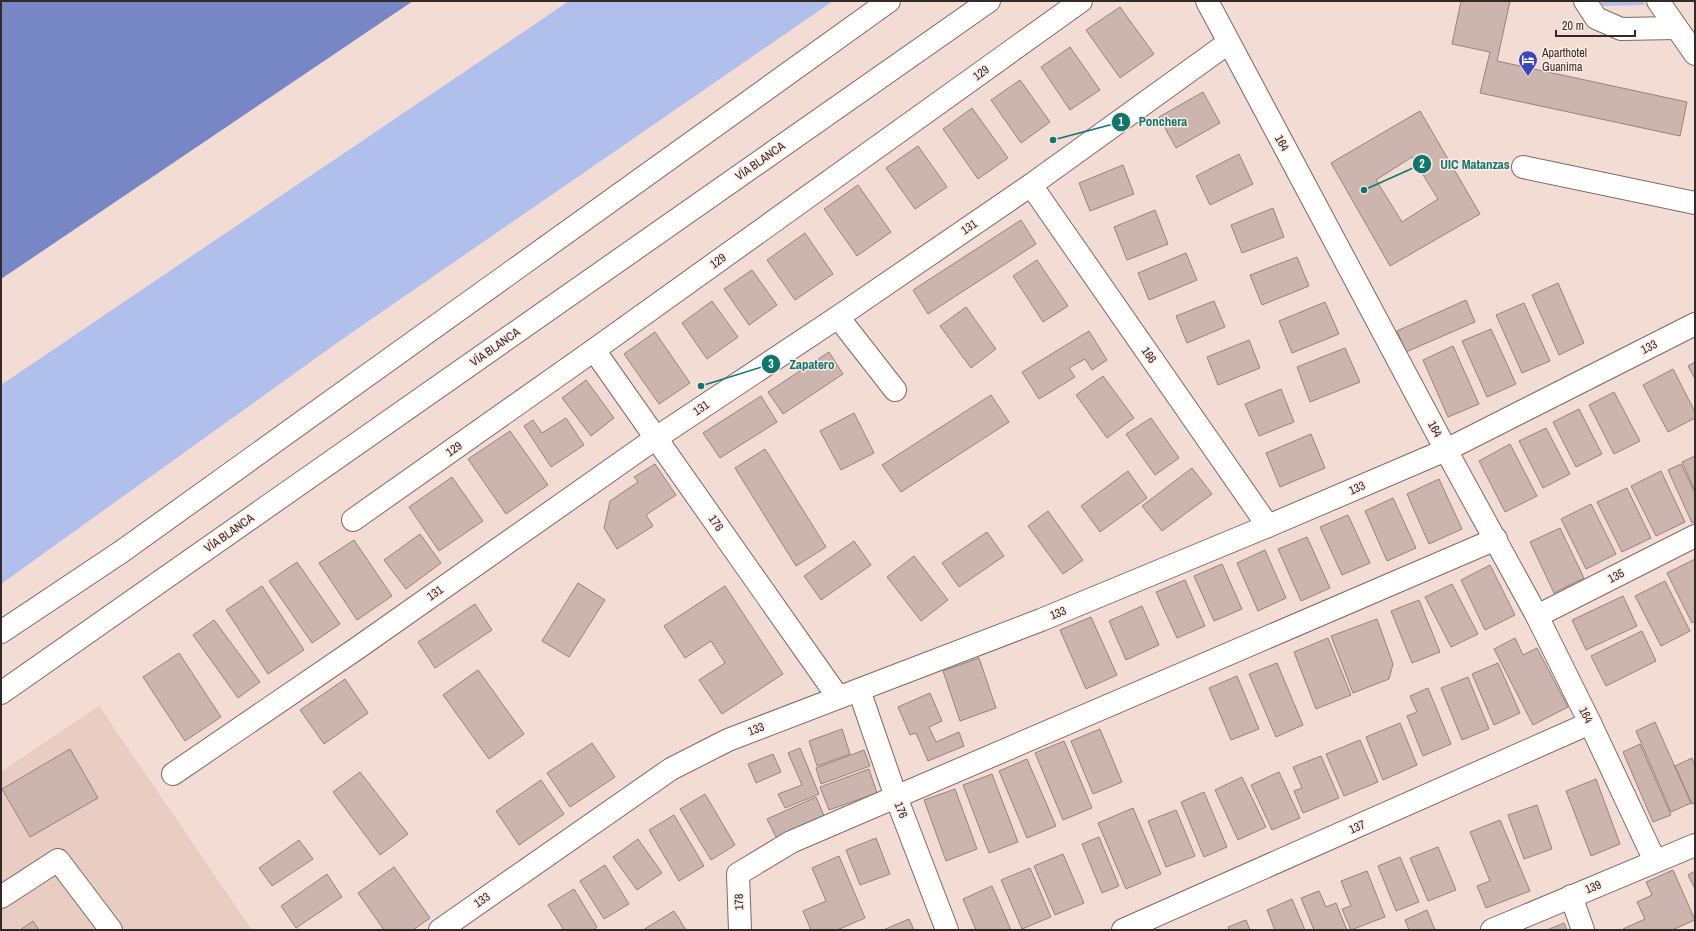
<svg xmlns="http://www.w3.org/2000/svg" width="1696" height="931" font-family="'Archivo Narrow',sans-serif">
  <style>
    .built { fill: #e9ccc2 }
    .green { fill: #b1bfed }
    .water { fill: #7786c5 }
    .building { fill: #cbb5ae; stroke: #98837c; fill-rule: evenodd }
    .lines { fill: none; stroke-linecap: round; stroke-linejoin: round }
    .minor-casing { stroke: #7e6a63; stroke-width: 24 }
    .highway-casing { stroke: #7e6a63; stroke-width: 24 }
    .minor { stroke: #fff; stroke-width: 22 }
    .highway { stroke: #fff; stroke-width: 22 }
    .labels { text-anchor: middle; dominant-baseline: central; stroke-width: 3; stroke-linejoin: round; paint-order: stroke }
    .poi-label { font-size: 12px; fill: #332a28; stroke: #fdeae4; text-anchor: start }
    .street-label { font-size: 12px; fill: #332a28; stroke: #fdeae4 }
    .leader { fill: none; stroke: #0f766e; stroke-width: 1.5 }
    .callout-dot { fill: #0f766e; stroke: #fdeae4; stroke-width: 1.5 }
    .mark-label { font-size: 12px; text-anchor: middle; font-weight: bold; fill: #fff }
    .callout-label { font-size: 13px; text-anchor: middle; font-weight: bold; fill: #0f766e; stroke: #fdeae4; stroke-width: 3; stroke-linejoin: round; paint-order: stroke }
  </style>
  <rect width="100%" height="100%" fill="#f3dcd4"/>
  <!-- built -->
  <path class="built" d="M99,706L252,930H1V772Z"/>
  <!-- green -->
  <g class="green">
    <path d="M569,1H833L341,340L1,584V385Z"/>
    <path d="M1600,1H1642L1645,5L1603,6Z"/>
  </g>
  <!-- water -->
  <path class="water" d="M1,1H413L1,279Z"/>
  <!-- building -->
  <g class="building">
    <path d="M1461,1H1510L1497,61L1687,102L1680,136L1480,93L1490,52L1452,44Z"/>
    <path d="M1120,7L1154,54L1120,78L1086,30Z"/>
    <path d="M1070,47L1100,90L1070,110L1041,67Z"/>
    <path d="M1020,80L1050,122L1021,143L991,100Z"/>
    <path d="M1203,92L1220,123L1176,148L1159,117Z"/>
    <path d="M972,108L1008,158L978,179L943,129Z"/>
    <path d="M1420,111L1480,214L1390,266L1331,163ZM1412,157L1438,199L1402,222L1376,180Z"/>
    <path d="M918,146L947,187L915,209L886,168Z"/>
    <path d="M1239,154L1253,184L1210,205L1196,176Z"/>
    <path d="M1123,165L1134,194L1090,211L1079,183Z"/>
    <path d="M858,185L891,232L857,256L824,209Z"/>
    <path d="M1273,208L1284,237L1242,253L1231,225Z"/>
    <path d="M1155,210L1168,244L1127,260L1114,227Z"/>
    <path d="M1021,220L1036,244L928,314L913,290Z"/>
    <path d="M805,233L833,274L795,300L767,260Z"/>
    <path d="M1186,253L1197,280L1149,300L1138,273Z"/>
    <path d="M1297,257L1309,286L1262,305L1250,275Z"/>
    <path d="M1037,260L1068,306L1043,322L1013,276Z"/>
    <path d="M752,270L777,305L749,325L724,289Z"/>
    <path d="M1558,283L1584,343L1559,355L1532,295Z"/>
    <path d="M1466,300L1475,322L1406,352L1397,331Z"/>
    <path d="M712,301L738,337L707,359L682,323Z"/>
    <path d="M1214,301L1225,327L1187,343L1176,316Z"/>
    <path d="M1325,302L1339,334L1292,353L1279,321Z"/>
    <path d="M1524,303L1550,361L1522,373L1496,315Z"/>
    <path d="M966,307L996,349L971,368L940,326Z"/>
    <path d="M1491,329L1516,384L1487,397L1462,341Z"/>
    <path d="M1089,331L1107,360L1092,370L1085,359L1069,368L1075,377L1039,399L1022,372Z"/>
    <path d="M655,332L690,383L659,404L624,354Z"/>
    <path d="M1249,340L1260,368L1218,385L1207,357Z"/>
    <path d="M1453,346L1479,404L1448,417L1423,360Z"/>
    <path d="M1345,348L1360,382L1310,402L1297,367Z"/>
    <path d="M829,352L843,374L783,414L768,392Z"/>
    <path d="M1695,362V379L1688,366Z"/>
    <path d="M1673,369L1695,412V418L1668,432L1643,385Z"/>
    <path d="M1103,376L1134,418L1107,438L1076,395Z"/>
    <path d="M586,380L614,418L591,436L562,398Z"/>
    <path d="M1281,389L1294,422L1259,436L1245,404Z"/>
    <path d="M1614,392L1640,441L1614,454L1589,405Z"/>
    <path d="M991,395L1009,422L901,492L882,465Z"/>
    <path d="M761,396L777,422L720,458L703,433Z"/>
    <path d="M1579,409L1602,454L1576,467L1553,422Z"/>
    <path d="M854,413L874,453L841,470L820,431Z"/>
    <path d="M566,418L584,445L551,467L524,426L533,420L542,433Z"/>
    <path d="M1151,418L1179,458L1155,475L1126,434Z"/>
    <path d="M1546,428L1570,474L1543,488L1519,441Z"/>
    <path d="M510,431L548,485L506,514L468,459Z"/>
    <path d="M1311,434L1325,468L1280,487L1266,453Z"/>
    <path d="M1510,444L1537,496L1505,512L1479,461Z"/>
    <path d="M765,449L826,547L796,566L735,468Z"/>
    <path d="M1695,456V491L1682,462Z"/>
    <path d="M655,464L676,495L646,515L653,526L617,549L604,528L610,501L638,482L634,477Z"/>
    <path d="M1681,464L1695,493V521L1692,523L1668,470Z"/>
    <path d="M1192,468L1212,494L1162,531L1142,506Z"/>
    <path d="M1128,471L1147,498L1100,532L1081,506Z"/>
    <path d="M1661,471L1685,522L1656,536L1631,486Z"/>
    <path d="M452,477L483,521L439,551L409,507Z"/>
    <path d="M1439,479L1462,529L1429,544L1407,494Z"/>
    <path d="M1627,488L1651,538L1622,552L1597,502Z"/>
    <path d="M1393,498L1416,548L1387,561L1365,511Z"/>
    <path d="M1591,504L1616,554L1586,569L1561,519Z"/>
    <path d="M1048,511L1083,560L1063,574L1028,526Z"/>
    <path d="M1348,515L1370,563L1342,575L1320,527Z"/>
    <path d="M1560,528L1584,578L1554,593L1530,542Z"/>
    <path d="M987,532L1004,556L959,587L942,563Z"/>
    <path d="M420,534L441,563L406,589L384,560Z"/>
    <path d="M1307,537L1330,588L1301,601L1278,549Z"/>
    <path d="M354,540L392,596L357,620L319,563Z"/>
    <path d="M854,541L871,565L821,600L804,576Z"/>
    <path d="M1265,550L1286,598L1258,611L1237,563Z"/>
    <path d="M914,556L948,600L921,621L887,577Z"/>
    <path d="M1695,559V621L1692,623L1667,573Z"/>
    <path d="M297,562L340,624L312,643L269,581Z"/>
    <path d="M1222,564L1242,609L1214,621L1194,576Z"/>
    <path d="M1490,565L1515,615L1485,630L1461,580Z"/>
    <path d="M1185,580L1205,626L1177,638L1156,592Z"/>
    <path d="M1665,581L1690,631L1661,646L1635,596Z"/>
    <path d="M578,583L605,600L569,657L542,641Z"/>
    <path d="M1452,584L1478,634L1451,647L1425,597Z"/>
    <path d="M262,586L304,650L268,674L226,610Z"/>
    <path d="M725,586L783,674L722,714L699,680L725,663L711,641L685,658L664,626Z"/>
    <path d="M1623,596L1637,626L1586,650L1572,620Z"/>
    <path d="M1419,600L1440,652L1412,663L1391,611Z"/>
    <path d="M475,604L492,630L435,668L418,642Z"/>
    <path d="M1142,606L1159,645L1126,660L1109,621Z"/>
    <path d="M1091,617L1117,675L1086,689L1060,630Z"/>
    <path d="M1377,619L1393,664L1389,679L1353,693L1331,636Z"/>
    <path d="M214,620L260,682L238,698L193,635Z"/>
    <path d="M1642,631L1656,661L1606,686L1591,656Z"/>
    <path d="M1328,638L1351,695L1316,709L1294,652Z"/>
    <path d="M1515,638L1523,655L1537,648L1568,707L1533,725L1494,649Z"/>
    <path d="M179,653L221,717L185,741L143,677Z"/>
    <path d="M979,658L996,708L960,721L943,671Z"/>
    <path d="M1277,663L1303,725L1276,737L1249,674Z"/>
    <path d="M1498,663L1520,713L1494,725L1472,674Z"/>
    <path d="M478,670L524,734L489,759L443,695Z"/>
    <path d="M1237,676L1259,729L1231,740L1209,688Z"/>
    <path d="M1468,677L1489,729L1462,740L1441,688Z"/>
    <path d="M345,679L368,713L324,744L300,710Z"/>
    <path d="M1428,688L1451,744L1423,756L1407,716L1417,712L1410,696Z"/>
    <path d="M930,693L942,721L929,727L936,742L959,732L964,746L928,761L916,733L910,735L898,707Z"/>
    <path d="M1655,722L1691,803L1671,812L1636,731Z"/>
    <path d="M1400,723L1417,765L1383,780L1366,737Z"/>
    <path d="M842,729L850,754L817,766L809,741Z"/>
    <path d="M1100,729L1122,782L1093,794L1071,741Z"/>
    <path d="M1360,740L1378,782L1344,796L1326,754Z"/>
    <path d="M1064,741L1092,808L1063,820L1035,753Z"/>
    <path d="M592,743L615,777L570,807L547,773Z"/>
    <path d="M1640,744L1671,815L1653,822L1623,752Z"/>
    <path d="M800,748L819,794L785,808L778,794L802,785L788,753Z"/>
    <path d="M70,749L98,798L30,837L2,789Z"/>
    <path d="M864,750L870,766L821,784L816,768Z"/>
    <path d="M773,754L781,772L756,783L748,764Z"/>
    <path d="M1321,756L1339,798L1303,813L1294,791L1302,788L1293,767Z"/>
    <path d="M1692,758L1695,766V803L1692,804L1675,766Z"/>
    <path d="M1027,759L1056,826L1027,838L999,771Z"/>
    <path d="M869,769L877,793L829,810L820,787Z"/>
    <path d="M360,772L408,834L380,855L333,792Z"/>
    <path d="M1279,772L1300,818L1272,830L1251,785Z"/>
    <path d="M992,774L1018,842L989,853L963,785Z"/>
    <path d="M1242,777L1266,827L1238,840L1215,790Z"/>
    <path d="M1596,779L1620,844L1591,856L1566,791Z"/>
    <path d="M541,780L564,814L519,845L496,811Z"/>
    <path d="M955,789L977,849L946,861L924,800Z"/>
    <path d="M1204,792L1227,847L1204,857L1181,802Z"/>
    <path d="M705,794L735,845L711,860L680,809Z"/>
    <path d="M816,797L825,818L777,839L767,819Z"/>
    <path d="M1537,805L1552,849L1524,859L1508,815Z"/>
    <path d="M1133,808L1161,874L1126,889L1098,823Z"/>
    <path d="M1176,810L1195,856L1166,867L1148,821Z"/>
    <path d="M674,815L704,866L679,881L649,830Z"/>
    <path d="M1500,820L1530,891L1486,908L1477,886L1490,881L1470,832Z"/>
    <path d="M1099,837L1119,886L1102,893L1082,844Z"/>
    <path d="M876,838L890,874L860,885L846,850Z"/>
    <path d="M638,839L662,873L637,890L613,857Z"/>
    <path d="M299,840L313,859L272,886L259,868Z"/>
    <path d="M1438,847L1456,890L1428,901L1410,858Z"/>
    <path d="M1063,854L1084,903L1055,915L1034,866Z"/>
    <path d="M839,856L865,918L837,930H811L803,911L826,901L812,868Z"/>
    <path d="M1400,857L1419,902L1396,911L1378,866Z"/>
    <path d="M605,865L629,904L604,919L580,881Z"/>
    <path d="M394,867L430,918L413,930H384L358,893Z"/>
    <path d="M1030,868L1051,917L1022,929L1001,880Z"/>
    <path d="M1673,870L1695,920L1672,930H1623V929L1645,919L1637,902L1652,895L1646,882Z"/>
    <path d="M1367,871L1385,917L1351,930L1342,909L1351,906L1341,881Z"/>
    <path d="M1695,871V889L1688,875Z"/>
    <path d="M327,874L342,897L296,928L281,906Z"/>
    <path d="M992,886L1011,930H976L963,899Z"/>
    <path d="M574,889L597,927L593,930H564L548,905Z"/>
    <path d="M1319,891L1326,907L1336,903L1347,930H1314L1301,898Z"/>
    <path d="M1292,899L1305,930H1275L1267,910Z"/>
    <path d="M1427,910L1435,930H1409L1405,920Z"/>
    <path d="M674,911L686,930H643Z"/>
    <path d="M909,919L914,930H883Z"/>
    <path d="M1246,920L1250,930H1229L1228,927Z"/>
    <path d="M33,921L39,930H20Z"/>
    <path d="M1564,923L1567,930H1547Z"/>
  </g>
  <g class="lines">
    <defs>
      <g id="minor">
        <path d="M1207,1L1446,450L1537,616L1590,723L1655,861"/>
        <path d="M1585,1L1596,18L1621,29L1676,28"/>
        <path d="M1658,1L1695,54"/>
        <path d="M1523,167L1695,203"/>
        <path d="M1031,185L1268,526"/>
        <path d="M838,317L895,390"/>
        <path d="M594,350L838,697"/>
        <path d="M353,520L594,350L1081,1"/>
        <path d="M1537,616L1695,536"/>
        <path d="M859,690L896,797L947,930"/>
        <path d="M173,774L359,647L656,438L838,317L1031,185L1228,43"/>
        <path d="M1571,896L1583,930"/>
        <path d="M1,897L58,860L111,930"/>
        <path d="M440,930L671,769L728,740L1041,620L1268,526L1446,450L1695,324"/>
        <path d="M740,930L738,874L791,842L1496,539"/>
        <path d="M1123,930L1590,723"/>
        <path d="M1492,930L1695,845"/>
      </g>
      <g id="highway">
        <path d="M1,632L121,552L889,1"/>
        <path d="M1,693L989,1"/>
      </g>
    </defs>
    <!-- minor casing -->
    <use href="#minor" class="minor-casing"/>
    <!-- highway casing -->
    <use href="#highway" class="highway-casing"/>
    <!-- minor -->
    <use href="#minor" class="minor"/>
    <!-- highway -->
    <use href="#highway" class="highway"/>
  </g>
  <!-- icons -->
  <defs>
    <symbol id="hotel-pin" viewBox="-11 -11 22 30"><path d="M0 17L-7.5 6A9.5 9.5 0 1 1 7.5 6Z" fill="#3a46b9" stroke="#fdeae4"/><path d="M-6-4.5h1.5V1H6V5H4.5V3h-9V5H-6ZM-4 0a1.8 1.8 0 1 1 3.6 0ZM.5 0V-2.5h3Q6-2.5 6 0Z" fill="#fff"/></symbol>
  </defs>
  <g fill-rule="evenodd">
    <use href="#hotel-pin" x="1517" y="49" width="22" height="30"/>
  </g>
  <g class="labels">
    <!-- poi labels -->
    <g class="poi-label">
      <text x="1542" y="53">Aparthotel<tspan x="1542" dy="14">Guanima</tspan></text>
    </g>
    <!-- street labels -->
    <g class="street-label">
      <text transform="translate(981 73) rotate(-36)">129</text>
      <text transform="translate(1282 143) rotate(62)">164</text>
      <text transform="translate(760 161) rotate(-35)">VÍA BLANCA</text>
      <text transform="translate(969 227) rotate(-34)">131</text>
      <text transform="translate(718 261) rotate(-36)">129</text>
      <text transform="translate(495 347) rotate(-35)">VÍA BLANCA</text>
      <text transform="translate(1649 347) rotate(-27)">133</text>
      <text transform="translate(1149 355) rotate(55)">166</text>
      <text transform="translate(701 408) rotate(-34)">131</text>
      <text transform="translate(1435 429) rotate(62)">164</text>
      <text transform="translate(454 449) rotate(-35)">129</text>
      <text transform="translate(1357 488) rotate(-23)">133</text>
      <text transform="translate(716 523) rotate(55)">176</text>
      <text transform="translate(229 533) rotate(-35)">VÍA BLANCA</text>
      <text transform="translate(1616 576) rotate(-27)">135</text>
      <text transform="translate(435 593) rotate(-35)">131</text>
      <text transform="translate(1058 613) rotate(-22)">133</text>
      <text transform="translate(1586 715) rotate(64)">164</text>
      <text transform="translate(756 729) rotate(-21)">133</text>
      <text transform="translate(901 810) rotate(69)">176</text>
      <text transform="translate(1357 827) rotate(-24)">137</text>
      <text transform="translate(1593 887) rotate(-22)">139</text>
      <text transform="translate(482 900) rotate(-35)">133</text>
      <text transform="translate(739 902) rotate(-92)">178</text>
    </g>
  </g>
  <!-- callouts -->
  <path class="leader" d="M1053 140L1121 122M1364 190L1422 164M701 386L771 364"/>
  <g class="callout-dot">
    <circle cx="1053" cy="140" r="4"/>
    <circle cx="1364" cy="190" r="4"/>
    <circle cx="701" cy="386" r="4"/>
    <circle cx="1121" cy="122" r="10"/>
    <circle cx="1422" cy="164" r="10"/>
    <circle cx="771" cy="364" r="10"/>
  </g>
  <g class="mark-label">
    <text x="1121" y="126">1</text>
    <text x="1422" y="168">2</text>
    <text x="771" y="368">3</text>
  </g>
  <g class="callout-label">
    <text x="1163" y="126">Ponchera</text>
    <text x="1475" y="169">UIC Matanzas</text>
    <text x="812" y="369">Zapatero</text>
  </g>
  <!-- border -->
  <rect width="1696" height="931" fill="none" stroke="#332a28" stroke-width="4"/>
  <!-- scale -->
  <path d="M1556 30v6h79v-6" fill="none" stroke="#332a28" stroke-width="2"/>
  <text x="1562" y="30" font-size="12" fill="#332a28" stroke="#fdeae4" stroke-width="3" paint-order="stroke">20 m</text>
</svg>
